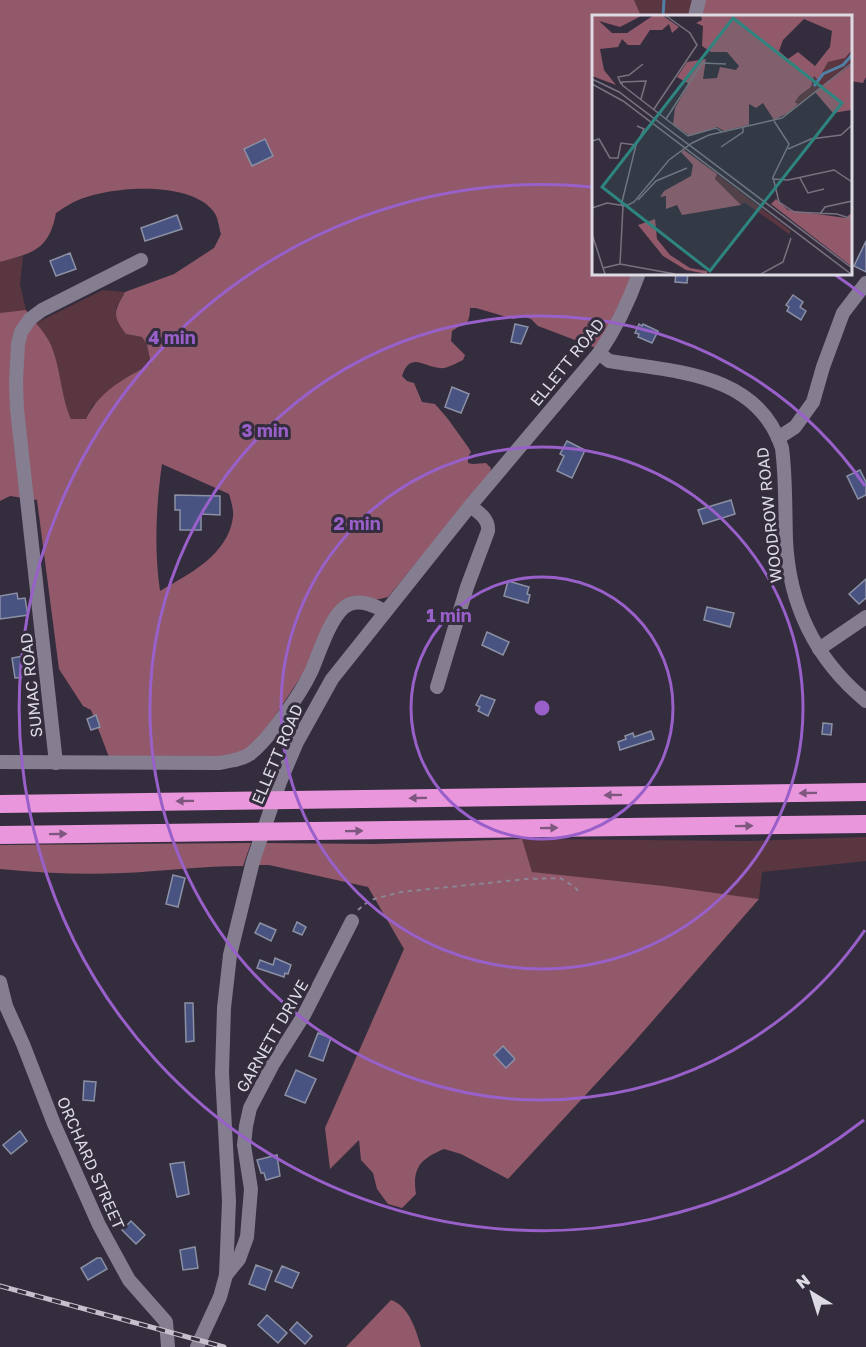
<svg xmlns="http://www.w3.org/2000/svg" width="866" height="1347" font-family="'Golos Text',sans-serif">
  <style>
    .green { fill: #5a3640 }
    .forest { fill: #915969; fill-rule: evenodd }
    .lines { fill: none; stroke-linecap: round; stroke-linejoin: round }
    .stream { stroke: #527fa5; stroke-width: 3 }
    .building { fill: #495381; stroke: #8b90a4; stroke-width: 1.5 }
    .path { stroke: #8b8693; stroke-width: 2; stroke-dasharray: 4.5 4.5; stroke-linecap: butt }
    .minor { stroke: #857d90; stroke-width: 14 }
    .highway { stroke: #ea96dd; stroke-width: 18 }
    .rail-casing { stroke: #c5c0cb; stroke-width: 5 }
    .rail { stroke: #342d3d; stroke-width: 3; stroke-dasharray: 9; stroke-linecap: butt }
    .oneway { fill: #7d577d }
    .ring { fill: none; stroke: #9960ca; stroke-width: 3 }
    .labels { text-anchor: middle; dominant-baseline: central; stroke-width: 6; stroke-linejoin: round; paint-order: stroke }
    .street-label { font-size: 16px; fill: #dedae4; stroke: #342d3d }
    .inset-river { fill: none; stroke: #527fa5; stroke-width: 3 }
    .inset-road { fill: none; stroke: #787280; stroke-width: 1.5 }
    .view { fill: #2e8580; fill-opacity: 0.15; stroke: #2e8580; stroke-width: 3 }
    .inset-edge { fill: none; stroke: #dedae4; stroke-width: 3 }
    .centre { fill: #9960ca; stroke: #342d3d; stroke-width: 3 }
    .ring-label { font-size: 18px; text-anchor: middle; font-weight: bold; fill: #9960ca; stroke: #342d3d; stroke-width: 6; stroke-linejoin: round; paint-order: stroke }
  </style>
  <rect width="100%" height="100%" fill="#342d3d"/>
  <!-- green -->
  <g class="green">
    <path d="M634,0H693L690,16H641Z"/>
    <path d="M23,256L20,284L26,310L0,314V262Z"/>
    <path d="M103,290L125,292L116,308L126,334L142,337L147,345L151,364L129,376L92,406L86,419H71C60,395 61,367 49,342C46,335 40,329 36,323Z"/>
    <path d="M866,837V861L762,872L759,899L532,872L522,843V839L751,841Z"/>
  </g>
  <!-- forest -->
  <g class="forest">
    <path d="M0,0H634L641,16H593V273H634L625,297L596,348L538,326L531,319L525,317L513,319L476,308H470C469,327 467,320 452,331L451,341L465,355L463,360C458,362 450,367 444,368C426,370 411,349 402,376L407,381L414,383L422,402L435,404L448,419L468,447L471,452L468,457V463L473,464L486,463L491,468L490,473L388,597L371,601L353,598L271,722L253,745L243,752L229,757H109L91,710L83,706L59,669L37,500L10,496L0,501V313L26,310C33,320 43,330 49,341C61,365 60,394 71,419H86C99,391 125,378 151,364L147,345L142,337L126,334C112,315 114,312 125,292L174,274L214,248L221,234C219,228 218,217 214,212C190,179 104,186 72,203C66,206 61,210 56,213C49,250 33,253 0,262ZM162,464L229,494C231,501 234,510 233,517C228,555 189,574 160,591C154,549 156,506 162,464Z"/>
    <path d="M704,0H866V77L863,83L850,81V16H701Z"/>
    <path d="M522,839L532,872L664,886L759,899L628,1049L508,1179L461,1154L444,1149C420,1159 412,1168 416,1194L402,1208L388,1204L377,1189L373,1173L361,1160L359,1140L330,1169L325,1128L404,949L368,887L269,865H257L265,843L374,844Z"/>
    <path d="M251,843L243,866C203,866 164,871 124,873C83,875 41,873 0,869V845Z"/>
    <path d="M391,1300C409,1306 416,1330 421,1347H346Z"/>
  </g>
  <g class="lines">
    <!-- stream -->
    <path class="stream" d="M663,16L664,0"/>
  </g>
  <!-- building -->
  <g class="building">
    <path d="M265,139L273,156L252,166L244,149Z"/>
    <path d="M177,215L182,229L145,241L141,228Z"/>
    <path d="M866,241V272L854,266Z"/>
    <path d="M70,253L76,269L56,276L50,261Z"/>
    <path d="M676,273H688L687,283L675,282Z"/>
    <path d="M793,295L803,302L800,307L806,311L801,320L787,311L789,307L786,305Z"/>
    <path d="M515,324L528,327L521,344L511,342Z"/>
    <path d="M639,324L642,326L643,324L658,331L652,343L638,337L639,334L635,333Z"/>
    <path d="M452,387L469,394L461,413L445,407Z"/>
    <path d="M567,441L585,450L572,478L557,471L564,456L560,454Z"/>
    <path d="M860,470L866,482V495L858,499L847,476Z"/>
    <path d="M175,495L220,496V515L201,514V530H180V510H175Z"/>
    <path d="M731,500L735,514L703,524L698,510Z"/>
    <path d="M866,579V598L859,604L849,594Z"/>
    <path d="M508,581L529,587L527,594L530,595L528,603L504,596Z"/>
    <path d="M17,593L18,599L25,598L28,615L0,619V596Z"/>
    <path d="M707,607L734,613L730,627L704,620Z"/>
    <path d="M487,632L509,642L503,655L482,645Z"/>
    <path d="M23,656L26,677L15,678L12,658Z"/>
    <path d="M481,695L495,700L488,716L478,711L480,707L476,705Z"/>
    <path d="M96,715L100,727L91,730L87,719Z"/>
    <path d="M823,723L832,724L831,735L822,734Z"/>
    <path d="M651,731L654,739L620,750L618,742L626,739L625,736L633,733L634,737Z"/>
    <path d="M173,875L185,878L178,907L166,904Z"/>
    <path d="M297,922L306,927L302,935L293,931Z"/>
    <path d="M260,923L276,930L271,941L255,933Z"/>
    <path d="M275,958L291,965L288,974L285,973L284,977L257,968L260,960L273,965Z"/>
    <path d="M185,1003H193L194,1041L186,1042Z"/>
    <path d="M318,1033L331,1038L323,1061L309,1056Z"/>
    <path d="M503,1046L515,1059L506,1068L494,1055Z"/>
    <path d="M296,1070L316,1079L305,1103L285,1095Z"/>
    <path d="M84,1081L96,1082L94,1101L83,1100Z"/>
    <path d="M20,1131L27,1141L11,1154L3,1145Z"/>
    <path d="M277,1155L280,1176L266,1180L264,1173H261L257,1160Z"/>
    <path d="M184,1162L189,1194L177,1197L170,1164Z"/>
    <path d="M131,1221L145,1235L136,1244L122,1230Z"/>
    <path d="M195,1247L198,1268L183,1270L180,1250Z"/>
    <path d="M97,1258H101L107,1269L88,1280L81,1268Z"/>
    <path d="M256,1265L272,1271L265,1290L249,1284Z"/>
    <path d="M282,1266L299,1273L292,1288L275,1281Z"/>
    <path d="M267,1315L287,1333L278,1343L258,1325Z"/>
    <path d="M297,1322L312,1336L305,1344L290,1330Z"/>
  </g>
  <g class="lines">
    <!-- path -->
    <path class="path" d="M358,910L365,904L374,899L401,892L526,879L560,878L575,887L580,894"/>
    <!-- minor -->
    <g class="minor">
      <path d="M695,16L699,0"/>
      <path d="M599,353L609,361C675,372 757,372 782,448C786,479 785,510 786,540C789,605 816,660 866,701"/>
      <path d="M778,438L795,427L813,402L823,367L843,313L866,283"/>
      <path d="M819,649L866,617"/>
      <path d="M437,687L467,587L488,531C489,518 479,513 470,506"/>
      <path d="M0,762L219,763C230,761 241,760 250,754C270,738 300,695 311,672C319,655 331,611 350,604C361,600 375,605 385,612"/>
      <path d="M56,763L17,409L16,382L18,344L21,332L30,319L42,310L141,260"/>
      <path d="M0,982L6,1006L23,1044L54,1124L99,1225L129,1280L166,1322L168,1347"/>
      <path d="M226,1275L239,1259L247,1237L251,1189L244,1145L246,1126L250,1108L273,1064L304,1015L352,921"/>
      <path d="M197,1347L220,1297L226,1275L229,1201L222,1073L224,1008L230,955L253,861L280,782L297,742L332,679L470,506L599,353C617,327 628,304 639,273"/>
    </g>
    <!-- highway -->
    <g class="highway">
      <path d="M0,804L866,792"/>
      <path d="M0,835L866,824"/>
    </g>
    <defs>
      <path id="rail" d="M0,1286L224,1347"/>
    </defs>
    <!-- rail casing -->
    <use href="#rail" class="rail-casing"/>
    <!-- rail -->
    <use href="#rail" class="rail"/>
  </g>
  <!-- one-way arrows -->
  <defs><path id="oneway-solid" d="M-6-.8H1V-3.2L6.5 0L1 3.2V.8H-6Z" transform="scale(1.5)"/></defs>
  <g class="oneway">
    <use href="#oneway-solid" transform="translate(808 793) rotate(179)"/>
    <use href="#oneway-solid" transform="translate(613 795) rotate(179)"/>
    <use href="#oneway-solid" transform="translate(418 798) rotate(179)"/>
    <use href="#oneway-solid" transform="translate(185 801) rotate(179)"/>
    <use href="#oneway-solid" transform="translate(744 826) rotate(-1)"/>
    <use href="#oneway-solid" transform="translate(549 828) rotate(-1)"/>
    <use href="#oneway-solid" transform="translate(354 831) rotate(-1)"/>
    <use href="#oneway-solid" transform="translate(58 834) rotate(-1)"/>
  </g>
  <!-- distance rings -->
  <g class="ring">
    <circle cx="542" cy="708" r="131"/>
    <circle cx="542" cy="708" r="261"/>
    <path d="M865 930A392 392 0 1 1 865 486"/>
    <path d="M864 1120A523 523 0 1 1 592 187M834 274A523 523 0 0 1 864 296"/>
  </g>
  <g class="labels">
    <!-- street labels -->
    <g class="street-label">
      <text transform="translate(567 362) rotate(-51)">ELLETT ROAD</text>
      <text transform="translate(769 515) rotate(-96)">WOODROW ROAD</text>
      <text transform="translate(31 685) rotate(-96)">SUMAC ROAD</text>
      <text transform="translate(277 754) rotate(-67)">ELLETT ROAD</text>
      <text transform="translate(272 1036) rotate(-60)">GARNETT DRIVE</text>
      <text transform="translate(91 1163) rotate(66)">ORCHARD STREET</text>
    </g>
  </g>
  <!-- overview -->
  <g transform="translate(592 15)">
    <rect width="260" height="260" fill="#342d3d"/>
    <path d="M259,36V48L206,90L203,85L219,72L222,61L226,65L236,47L254,42ZM125,159L199,216L197,219L152,187L149,190L123,164Z" fill="#5a3640"/>
    <path d="M0,0H51L28,12L7,6L20,18H35L62,0H70L87,12L80,18L77,9L70,15H58L48,30H36L30,24L26,32L8,34L12,55L24,70L0,61ZM109,0L259,1V36L253,43L236,47L226,65L222,61L219,72L207,81L203,87L206,89L196,98L182,105L171,88L164,93L157,89V110L132,116L125,112L98,121L81,109L83,93L97,69L85,62L95,47L114,44L111,64L125,63L128,52L144,55L147,51L135,37H119L110,31L111,11L104,8L110,5ZM212,4L240,16L238,32L223,51L206,37L196,44L187,36L191,25ZM259,50V95L241,98L223,77ZM92,135L125,159L123,164L149,190L90,200L85,190L74,194V181L68,182L72,176L99,161L101,150L89,137ZM184,184L196,195L254,203L259,198V251L179,189ZM63,204L65,224L78,240L98,253L115,256V259L94,255L71,241L46,210Z" fill="#915969" fill-rule="evenodd"/>
    <path class="inset-river" d="M222,71L231,59L251,50L260,40"/>
    <path class="inset-road" d="M0,64L27,77L260,253M0,69L31,86L259,259M29,69L26,62L37,60L51,49M49,84L54,66L30,67V70L96,121L124,113L130,117M62,94L105,30L98,18L73,0M74,104L110,48L134,49M182,106L197,129L181,162L187,187L202,197L245,199L260,204M0,126L7,124L18,143H26L29,128L44,130M129,132L151,117V112M196,134L219,124L249,120L260,110M208,163L216,178L232,174M180,164L196,165L242,155L260,167M46,185L64,166L95,153M29,191L44,130L52,114L45,111M0,193L15,188L34,191L42,187L77,145L100,128L117,120L190,103L260,48M228,199L233,192L260,186M0,219L13,259M28,249L31,191M11,253L28,249L83,259M169,259L191,247L199,223"/>
    <path class="view" d="M141,3L250,88L118,256L10,172Z"/>
    <rect width="260" height="260" class="inset-edge"/>
  </g>
  <circle cx="542" cy="708" r="9" class="centre"/>
  <g class="ring-label">
    <text x="172" y="344">4 min</text>
    <text x="265" y="437">3 min</text>
    <text x="357" y="530">2 min</text>
    <text x="449" y="622">1 min</text>
  </g>
  <!-- north arrow -->
  <g transform="translate(812 1293) rotate(322)" stroke="#342d3d" stroke-width="4.5" paint-order="stroke">
  <path d="M0-4.5L10 22L0 15L-10 22Z" fill="#dedae4"/>
  <text y="-9" font-size="16" font-weight="bold" text-anchor="middle" fill="#dedae4">N</text>
  </g>
</svg>
